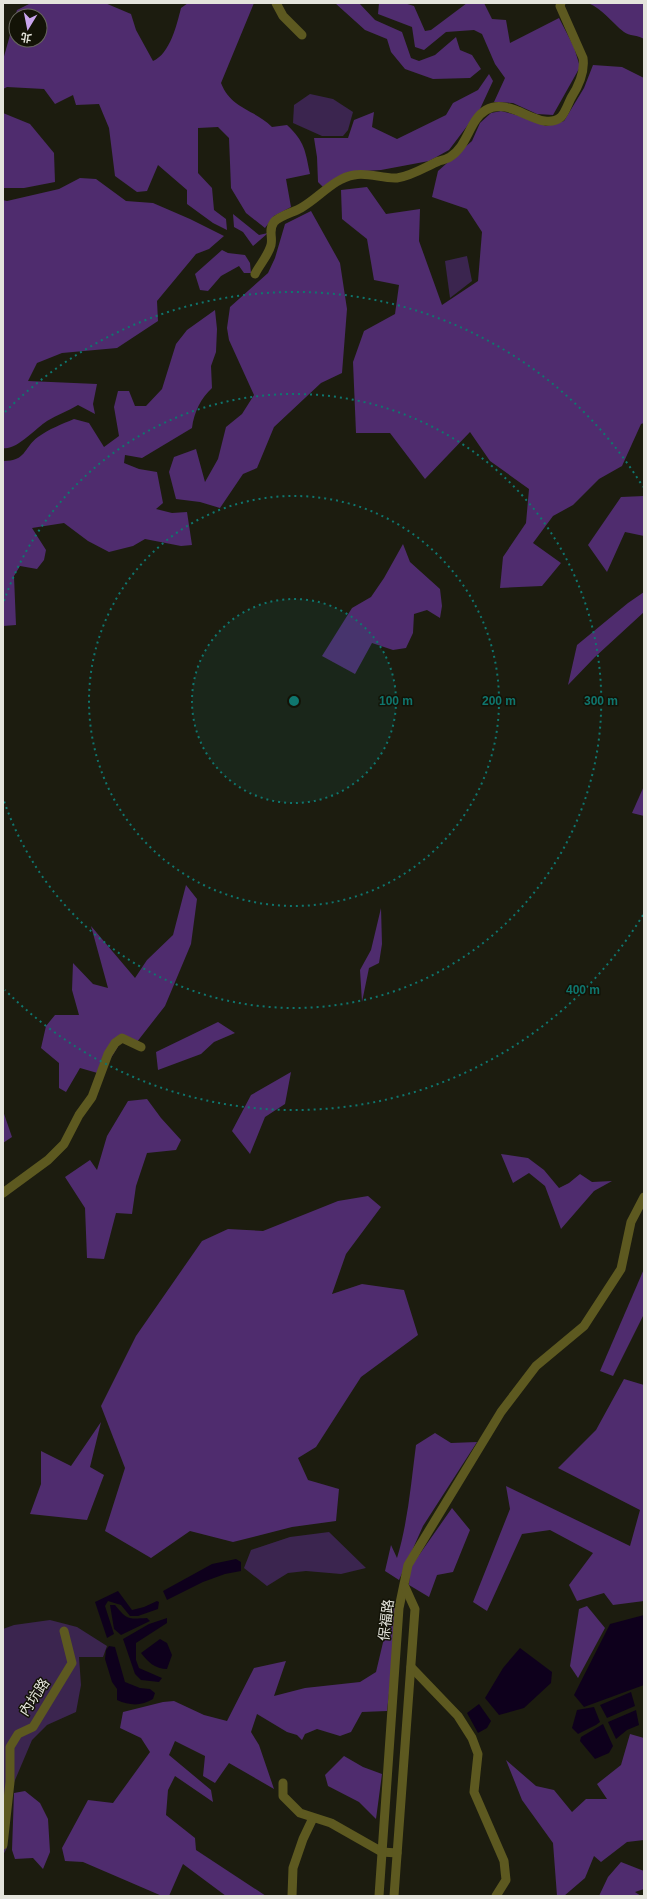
<svg xmlns="http://www.w3.org/2000/svg" width="647" height="1899" font-family="Arial,'Noto Sans TC',sans-serif">
  <style>
    .green { fill: #3b254f }
    .forest { fill: #4f2c6e; fill-rule: evenodd }
    .water { fill: #0e001c }
    .lines { fill: none; stroke-linecap: round; stroke-linejoin: round }
    .minor { stroke: #5d5920; stroke-width: 9 }
    .ring { fill: none; stroke: #0f766e; stroke-width: 2; stroke-dasharray: 2 4 }
    .labels { text-anchor: middle; dominant-baseline: central; stroke-width: 3; stroke-linejoin: round; paint-order: stroke }
    .street-label { font-size: 14px; fill: #e4e4dc; stroke: #131307 }
    .centre { fill: #0f766e; stroke: #131307; stroke-width: 2 }
    .ring-label { font-size: 12px; text-anchor: middle; font-weight: bold; fill: #0f766e; stroke: #131307; stroke-width: 3; stroke-linejoin: round; paint-order: stroke }
  </style>
  <rect width="100%" height="100%" fill="#1c1c0f"/>
  <!-- green -->
  <g class="green">
    <path d="M310,94L333,99L353,112L348,130L343,136H322L293,123L294,105Z"/>
    <path d="M467,256L472,281L450,298L445,261Z"/>
    <path d="M329,1532L366,1568L341,1574L306,1571L288,1573L267,1586L244,1568L251,1550L290,1537Z"/>
    <path d="M50,1620L77,1627L107,1646L103,1657H79L81,1685L76,1712L47,1725L32,1740L7,1799V1848L3,1855V1629L14,1625Z"/>
  </g>
  <!-- forest -->
  <g class="forest">
    <path d="M31,3H105L131,14L136,30L153,61C170,54 177,24 181,8L188,3H254L221,83C231,109 254,109 272,127L287,125C305,142 305,150 310,174L286,179L291,207L274,216L265,228L246,213L231,188L229,138L218,127L198,128V173L212,188L214,210L226,219L227,230L213,223L187,204V190L158,165L147,191L137,192L115,176L109,128L99,104L76,105L73,95L55,104L44,89L7,87L3,89V60L17,10ZM16,16H40V40H16Z"/>
    <path d="M335,3H359L375,20L402,32L411,58L419,61L435,55L456,37L460,50L472,55L481,69L470,78L433,79L405,69L391,52L387,39L365,30Z"/>
    <path d="M379,3H404L414,6L425,31L431,30L467,3H484L492,19L506,20L510,43L559,18L574,47L580,67L553,115L537,114L513,103L494,102L505,78L495,64L482,34L474,30L446,32L424,50L415,47L412,27L378,14Z"/>
    <path d="M588,3H644V39C638,35 629,36 624,32C611,22 603,9 588,3Z"/>
    <path d="M593,65L622,67L644,78V423L641,424L622,466L599,479L573,505L553,516L533,543L561,563L542,586L500,588L503,557L526,523L529,489L490,461L470,432L425,479L390,433H356L353,362L364,331L395,314L399,285L374,280L367,239L342,219L341,190L367,187L386,214L420,209L419,241L442,305L478,281L482,232L467,209L432,197L438,171L472,141L480,123L491,113L501,111L520,116L546,126L564,121L584,88Z"/>
    <path d="M489,74L493,81L480,109L449,150L429,161L381,170L348,172L323,187L318,182L317,157L314,138H348L354,120L374,112L372,127L397,139L446,115L453,103L478,90Z"/>
    <path d="M3,113L30,124L54,153L55,182L24,188H3Z"/>
    <path d="M80,178L96,179L126,201L153,203L190,219L224,236L209,249L196,254L157,301L158,321L117,348L62,353L37,363L28,381L97,384L93,404L95,414L78,405C68,411 57,415 47,421C36,428 16,451 3,448V200L7,201L59,189Z"/>
    <path d="M311,211L340,263L347,309L342,373L321,383L274,427L257,468L243,474L220,508L200,502L176,499L169,472L174,457L196,449L205,482L218,459L226,427L242,414L254,395L229,340L227,328L230,307L268,273L275,258L285,224Z"/>
    <path d="M233,214L259,235L268,233L253,246L243,232L234,227Z"/>
    <path d="M222,250L228,253L245,255L250,263L251,273H244L239,266L221,276L208,291L200,290L195,274Z"/>
    <path d="M215,310L217,329L216,352L211,366L212,388C201,398 194,412 192,428L142,458L125,455L124,463L139,469L157,472L163,503L156,509L172,513L187,512L192,545L181,546L145,539L133,546L109,552L88,541L64,523L32,528L46,550L44,560L37,569L20,566L14,576L16,625L3,626V461C27,461 23,448 38,437C49,429 62,424 74,419L89,423L104,447L119,436L114,407L118,391H129L135,406H146L162,389L176,344L187,330Z"/>
    <path d="M644,496V536L625,532L607,572L588,545L621,497Z"/>
    <path d="M403,544L410,562L440,589L442,606L440,618L427,610L414,614L413,633L406,648L393,650L372,643L355,674L322,656L352,608L371,597L384,578Z"/>
    <path d="M644,592V612L595,657L568,685L577,645L628,603Z"/>
    <path d="M644,786V816L632,813Z"/>
    <path d="M186,885L197,899L191,944L165,1006L133,1047L122,1040L101,1074L80,1068L66,1092L59,1088V1063L41,1048L46,1026L55,1015H79L72,990L73,963L93,984L108,988L91,926L135,978L147,960L173,935Z"/>
    <path d="M381,908L382,944L379,963L369,968L362,1002L360,970L371,950Z"/>
    <path d="M218,1022L235,1033L214,1042L201,1054L158,1070L156,1052Z"/>
    <path d="M291,1072L285,1104L265,1117L250,1154L232,1131L251,1095Z"/>
    <path d="M147,1099L161,1118L181,1140L176,1150L147,1153L136,1186L132,1214L116,1213L104,1259L87,1258L85,1208L65,1177L90,1160L97,1170L107,1136L128,1101Z"/>
    <path d="M3,1111L12,1137L3,1143Z"/>
    <path d="M501,1154L528,1158L544,1170L559,1188L569,1183L580,1174L592,1182L612,1181L594,1191L561,1229L545,1186L529,1173L513,1183Z"/>
    <path d="M368,1196L381,1207L346,1254L332,1294L362,1284L404,1290L418,1335L361,1377L316,1447L298,1458L308,1480L339,1489L336,1521L292,1527L233,1542L190,1531L151,1558L105,1531L125,1468L101,1406L136,1336L202,1241L228,1229L263,1231L338,1201Z"/>
    <path d="M644,1269V1314L613,1376L600,1371Z"/>
    <path d="M624,1379L644,1385V1601L613,1605L604,1593L577,1601L569,1585L593,1553L550,1530L522,1534L487,1611L473,1602L510,1509L506,1486L630,1546L640,1510L558,1468L596,1430Z"/>
    <path d="M101,1422L90,1467L104,1475L87,1520L30,1514L41,1484V1451L71,1466Z"/>
    <path d="M435,1433L451,1443L477,1442L423,1526L399,1580L385,1571L391,1545L397,1558C408,1522 411,1483 416,1445Z"/>
    <path d="M452,1508L470,1530L453,1572L437,1575L429,1597L409,1585L410,1568Z"/>
    <path d="M587,1606L605,1628L578,1678L570,1666L579,1609Z"/>
    <path d="M393,1607H397L398,1614L387,1711L362,1712L351,1732L340,1736L317,1729L305,1734L302,1740L297,1735L287,1732L257,1714L251,1732L259,1745L274,1789L229,1763L215,1783L203,1776L205,1756L175,1741L169,1755L211,1790L213,1802L175,1776L168,1790L166,1815L195,1838L196,1850L266,1896H226L183,1864L169,1896H162L83,1862L65,1861L62,1848L88,1800L113,1803L150,1752L141,1738L120,1728L123,1712L163,1702L174,1701L204,1715L227,1721L254,1668L286,1661L274,1696L305,1688L360,1682L376,1672L390,1613Z"/>
    <path d="M630,1734L644,1738V1840L627,1842L601,1862L594,1856L585,1878L564,1896H557L553,1843L522,1800L506,1760L536,1786L554,1790L572,1812L586,1799H607L597,1784L621,1765Z"/>
    <path d="M344,1756L363,1767L382,1774L376,1819L359,1802L328,1786L325,1775Z"/>
    <path d="M25,1791L40,1803L48,1819L50,1852L43,1869L33,1858L15,1859L12,1850L14,1793Z"/>
    <path d="M621,1862L644,1871V1889L635,1892L641,1896H599L608,1877Z"/>
  </g>
  <!-- water -->
  <g class="water">
    <path d="M236,1559L241,1562V1571L225,1574L203,1582L167,1600L163,1591L212,1564Z"/>
    <path d="M118,1591L132,1610L144,1607L157,1601L159,1602L158,1609L138,1616H130L121,1605L108,1601L105,1606L114,1634L107,1638L95,1602Z"/>
    <path d="M110,1605H115C127,1620 128,1619 147,1618L150,1621L121,1635L114,1629Z"/>
    <path d="M644,1615V1685L584,1707L574,1695L610,1624Z"/>
    <path d="M167,1618V1623L136,1643V1660L139,1668L162,1678L159,1682L141,1680L135,1674L123,1639L149,1624Z"/>
    <path d="M160,1639L167,1643L172,1655L167,1669C155,1669 148,1662 141,1653Z"/>
    <path d="M109,1646L115,1647L125,1682L140,1688L150,1689L155,1693L153,1699C142,1706 130,1706 117,1700V1689L112,1682L105,1659L106,1650Z"/>
    <path d="M520,1648L552,1672L551,1683L524,1708L499,1715L485,1698L503,1668Z"/>
    <path d="M631,1692L635,1706L607,1718L600,1705Z"/>
    <path d="M479,1704L491,1721L487,1728L478,1733L467,1713Z"/>
    <path d="M594,1707L600,1722L596,1725L578,1734L572,1728L577,1710Z"/>
    <path d="M636,1710L639,1725L627,1730L616,1739L608,1722Z"/>
    <path d="M603,1724L613,1746L609,1753L595,1759L580,1741L581,1737Z"/>
  </g>
  <g class="lines">
    <!-- minor -->
    <g class="minor">
      <path d="M276,3L283,16L302,35"/>
      <path d="M255,274C260,264 268,256 271,245C273,237 268,230 274,222C279,216 294,212 301,208C319,198 334,178 354,175C368,172 383,179 397,178C412,176 425,167 439,161C443,160 447,159 450,157C468,146 469,120 486,110C511,95 541,134 561,117C565,113 568,104 571,98C578,87 585,72 583,58L560,6L561,3"/>
      <path d="M3,1193L48,1160L64,1144L79,1115L92,1097L108,1054L115,1043L122,1038L141,1047"/>
      <path d="M411,1667L458,1716L472,1738L478,1754L474,1792L504,1861L506,1880L496,1896"/>
      <path d="M283,1783V1796L300,1813L331,1823L382,1852L397,1853"/>
      <path d="M3,1845L10,1782V1747L18,1734L33,1727L72,1663L64,1631"/>
      <path d="M292,1896L293,1868L303,1839L313,1818"/>
      <path d="M379,1896L399,1608L408,1565L501,1412L536,1366L584,1326L621,1269L631,1222L644,1197"/>
      <path d="M394,1896L415,1609L405,1587"/>
    </g>
  </g>
  <!-- distance rings -->
  <circle cx="294" cy="701" r="102" fill="#0f766e" fill-opacity=".12"/>
  <g class="ring">
    <circle cx="294" cy="701" r="102"/>
    <circle cx="294" cy="701" r="205"/>
    <path d="M4 601A307 307 0 1 1 4 801"/>
    <path d="M643 915A409 409 0 0 1 5 990M5 412A409 409 0 0 1 643 487"/>
  </g>
  <g class="labels">
    <!-- street labels -->
    <g class="street-label">
      <text transform="translate(386 1620) rotate(-83)">保福路</text>
      <text transform="translate(34 1697) rotate(-56)">內坑路</text>
    </g>
  </g>
  <circle cx="294" cy="701" r="6" class="centre"/>
  <g class="ring-label">
    <text x="396" y="705">100 m</text>
    <text x="499" y="705">200 m</text>
    <text x="601" y="705">300 m</text>
    <text x="583" y="994">400 m</text>
  </g>
  <!-- border -->
  <rect width="647" height="1899" fill="none" stroke="#e4e4dc" stroke-width="8"/>
  <!-- north arrow -->
  <g transform="translate(28 28) rotate(190)"><circle r="19" fill="#131307" stroke="#67675c"/>
  <path d="M0-3L7 15L0 10L-7 15Z" fill="#c9a5ee"/>
  <text y="-6" font-size="11" font-weight="bold" text-anchor="middle" fill="#e4e4dc">北</text>
  </g>
</svg>
